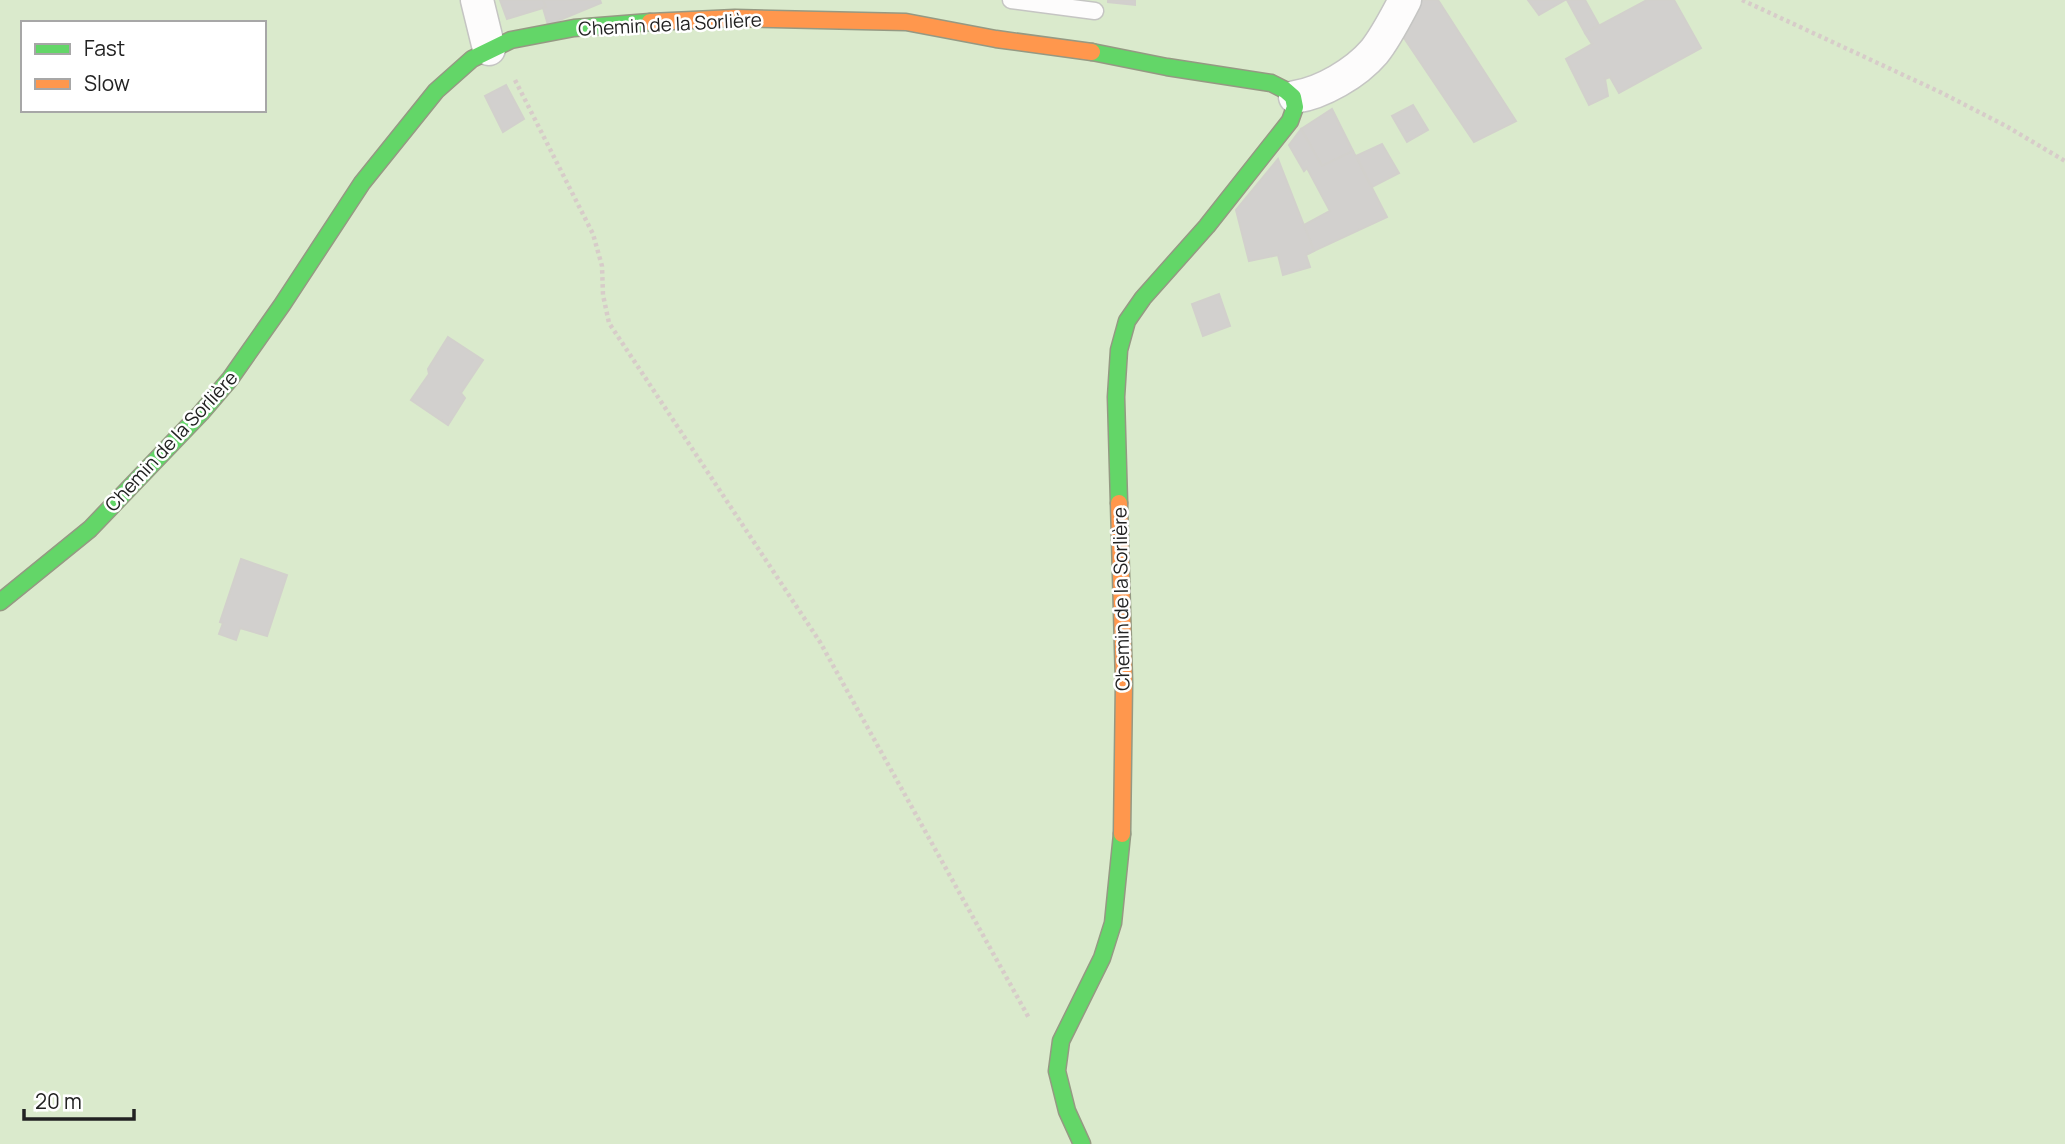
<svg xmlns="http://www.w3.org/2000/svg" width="2065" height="1144" font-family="Manrope,sans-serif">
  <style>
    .grass { fill: #daeacc; fill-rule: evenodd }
    .building { fill: #d2d0ce; stroke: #d2d0cc; stroke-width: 2 }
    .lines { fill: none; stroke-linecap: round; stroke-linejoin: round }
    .lane-casing { stroke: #c5c5c3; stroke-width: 19 }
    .street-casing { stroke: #c5c5c3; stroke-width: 35 }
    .fast-casing { stroke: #959983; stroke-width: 19 }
    .slow-casing { stroke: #959983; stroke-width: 19 }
    .path { stroke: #d7ccc9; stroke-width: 4.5; stroke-dasharray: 3.5 3.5; stroke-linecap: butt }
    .lane { stroke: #fdfcfc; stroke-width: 16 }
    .street { stroke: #fdfcfc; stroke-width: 32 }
    .fast { stroke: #63d668; stroke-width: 16 }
    .slow { stroke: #ff974d; stroke-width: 16 }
    .labels { text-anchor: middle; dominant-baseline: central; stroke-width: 5; stroke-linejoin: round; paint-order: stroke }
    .street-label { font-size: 19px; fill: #222; stroke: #fff }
  </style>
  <rect width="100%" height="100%" fill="#efeeeb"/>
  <!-- grass -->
  <path class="grass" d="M0,0H2065V1144H0ZM23,23H264V110H23Z"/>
  <!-- building -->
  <g class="building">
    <path d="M500,0H543L546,7L507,19Z"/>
    <path d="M543,0H600L601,3L548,25L543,8L546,7Z"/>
    <path d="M1108,0H1135V5L1108,2Z"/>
    <path d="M1419,0H1438L1516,121L1474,142L1400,32Z"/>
    <path d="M1528,0H1565L1539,15Z"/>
    <path d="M1567,0H1585L1599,25L1585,33Z"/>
    <path d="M1647,0H1674L1701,48L1619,93L1610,77L1605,79L1608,96L1589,105L1566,59L1592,44L1585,33Z"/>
    <path d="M506,85L524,119L503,132L485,96Z"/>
    <path d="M1413,105L1428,130L1407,142L1392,116Z"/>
    <path d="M1332,109L1353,151L1322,166L1301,129Z"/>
    <path d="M1301,129L1322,166L1353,151L1387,217L1314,251L1304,225L1330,211L1307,168L1304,171L1289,145Z"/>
    <path d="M1382,144L1399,173L1372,187L1356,156Z"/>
    <path d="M1278,159L1314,251L1306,255L1310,267L1283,275L1278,255L1249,261L1236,210Z"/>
    <path d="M1219,294L1230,326L1203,336L1192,304Z"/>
    <path d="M448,337L483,360L461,393L465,398L448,425L411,400L429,374L428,369Z"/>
    <path d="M241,559L287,575L267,636L240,628L236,640L219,634L223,623L220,622Z"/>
  </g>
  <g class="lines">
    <defs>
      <path id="lane" d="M1011,0L1095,11"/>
      <g id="street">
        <path d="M477,0L489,49"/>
        <path d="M1295,97C1322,93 1356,73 1374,52C1386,37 1396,17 1405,0"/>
      </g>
      <g id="fast">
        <path d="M1092,52L1167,67L1271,83L1285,90L1293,97L1295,107L1290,121L1207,226L1143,298L1127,321L1119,350L1116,397L1119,503"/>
        <path d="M0,602L90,529L201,413L230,379L282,305L362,183L436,91L472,59L511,40L574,28L650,22"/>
        <path d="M1082,1144L1067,1111L1057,1071L1061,1041L1102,958L1113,923L1122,834"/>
      </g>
      <g id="slow">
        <path d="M650,22L735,18L906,22L996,39L1092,52"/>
        <path d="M1119,503L1124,683L1122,834"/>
      </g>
    </defs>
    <!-- lane casing -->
    <use href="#lane" class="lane-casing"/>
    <!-- street casing -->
    <use href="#street" class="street-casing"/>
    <!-- fast casing -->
    <use href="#fast" class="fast-casing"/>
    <!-- slow casing -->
    <use href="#slow" class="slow-casing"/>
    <!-- path -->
    <g class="path">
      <path d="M1742,0L1940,92L2006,126L2065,161"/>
      <path d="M515,80L593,234L602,266L603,295L609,323L820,642L1029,1018"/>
    </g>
    <!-- lane -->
    <use href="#lane" class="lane"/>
    <!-- street -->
    <use href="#street" class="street"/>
    <!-- fast -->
    <use href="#fast" class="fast"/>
    <!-- slow -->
    <use href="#slow" class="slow"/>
  </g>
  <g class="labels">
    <!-- street labels -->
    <g class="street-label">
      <text transform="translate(670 24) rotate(-3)">Chemin de la Sorlière</text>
      <text transform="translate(171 441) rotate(-47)">Chemin de la Sorlière</text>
      <text transform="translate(1121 599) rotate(-91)">Chemin de la Sorlière</text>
    </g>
  </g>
  <!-- legend -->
  <rect x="21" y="21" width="245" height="91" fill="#ffffff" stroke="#a7a7a7" stroke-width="2"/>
  <rect x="35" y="44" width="35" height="10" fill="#63d668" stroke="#a7a7a7" stroke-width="2"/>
  <text x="84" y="56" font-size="21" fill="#222222">Fast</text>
  <rect x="35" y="79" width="35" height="10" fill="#ff974d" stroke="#a7a7a7" stroke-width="2"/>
  <text x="84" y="91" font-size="21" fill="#222222">Slow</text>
  <!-- scale -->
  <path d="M24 1109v10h110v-10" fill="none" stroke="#222222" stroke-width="3.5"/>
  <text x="35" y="1109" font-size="21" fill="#222222" stroke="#ffffff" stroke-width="5" paint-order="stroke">20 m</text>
</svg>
